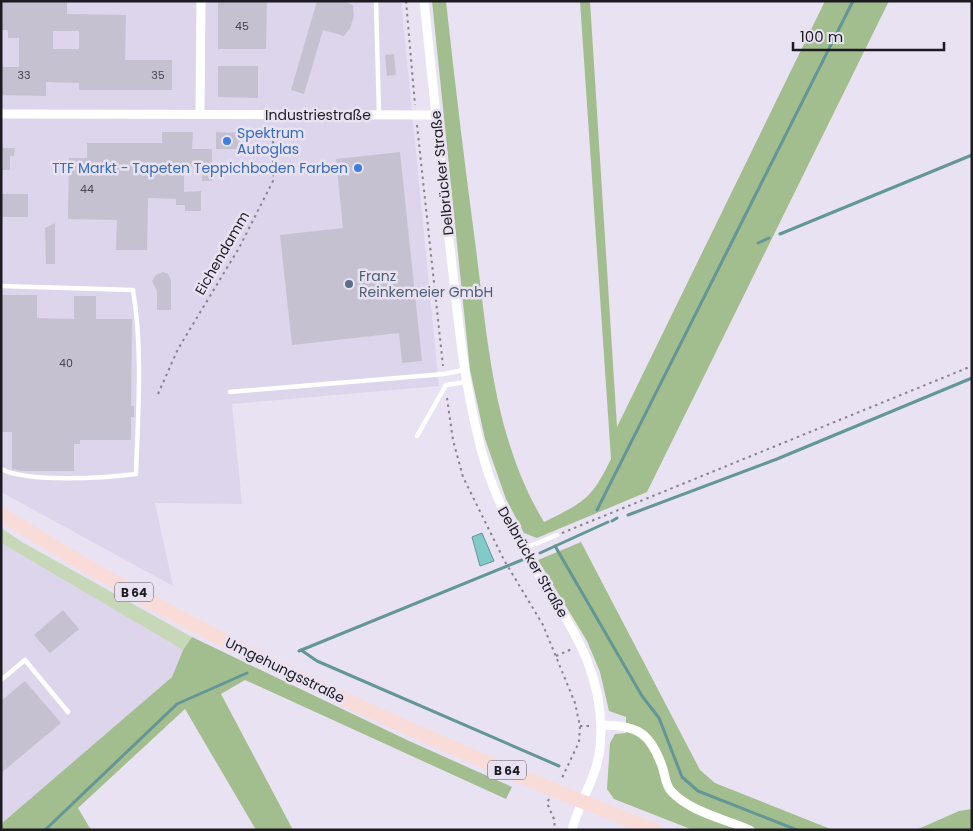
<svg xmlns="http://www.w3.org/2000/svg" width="973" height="831" font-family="Poppins,sans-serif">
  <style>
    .built { fill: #ddd5ec }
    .green { fill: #c6d8b8 }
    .forest { fill: #a3be8e }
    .water { fill: #80caca; stroke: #629697 }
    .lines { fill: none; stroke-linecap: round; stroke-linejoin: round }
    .stream { stroke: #629697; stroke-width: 3 }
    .building { fill: #c6c1d0; fill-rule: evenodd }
    .path { stroke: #87838e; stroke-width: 2; stroke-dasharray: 2.5 4; stroke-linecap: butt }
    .lane { stroke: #fff; stroke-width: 4.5 }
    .street { stroke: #fff; stroke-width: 9 }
    .primary { stroke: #f9dcd8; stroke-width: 14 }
    .shop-dot { fill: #3f7fe0; stroke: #e8e2f2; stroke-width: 2 }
    .service-dot { fill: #5c6f8a; stroke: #e8e2f2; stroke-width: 2 }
    .labels { text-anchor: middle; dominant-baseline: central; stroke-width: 5; stroke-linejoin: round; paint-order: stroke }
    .number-label { font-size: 11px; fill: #47444d }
    .shield { fill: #e8e2f2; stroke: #5a5760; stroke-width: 1 }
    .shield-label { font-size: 12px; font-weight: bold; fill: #1d1b21 }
    .street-label { font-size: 14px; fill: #1d1b21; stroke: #e8e2f2 }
    .shop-label { font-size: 14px; fill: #366cbe; stroke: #e8e2f2; text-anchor: start }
    .service-label { font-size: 14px; fill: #4e5e75; stroke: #e8e2f2; text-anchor: start }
  </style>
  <rect width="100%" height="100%" fill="#e8e2f2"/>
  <!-- built -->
  <g class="built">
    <path d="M1,1H401L439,386L232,404L242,504L155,503L173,586L1,492Z"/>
    <path d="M1,543L183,650L172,677L1,824Z"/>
  </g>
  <!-- green -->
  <path class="green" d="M1,528L22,542L192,637L183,650L1,543Z"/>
  <!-- forest -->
  <g class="forest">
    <path d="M432,1H446C455,84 465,167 476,249C488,343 494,439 544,522C584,502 591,500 611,459L580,1H590L617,427L825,1H889L647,492L537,538L524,533L506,499L485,439L470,370Z"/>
    <path d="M581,542L700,770L715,783L833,830H693L614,799L607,789L610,743L615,734L626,733V717L609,711L600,672L587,641L538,560Z"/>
    <path d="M192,637L407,740L512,787L506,799L245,680L221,694L293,830H256L185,709L78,808L91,830H1V824L172,677L183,650Z"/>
    <path d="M972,809V830H916L959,811Z"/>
  </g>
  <!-- water -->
  <path class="water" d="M482,533L494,561L480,566L472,537Z"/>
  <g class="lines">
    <!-- stream -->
    <g class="stream">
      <path d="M780,234L972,155"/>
      <path d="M758,243L769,238"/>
      <path d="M597,510L853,1"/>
      <path d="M628,515L777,459L972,378"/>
      <path d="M612,521L617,518"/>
      <path d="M555,546L642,696L659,718L682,777L698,791L797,830"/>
      <path d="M540,553L608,522"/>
      <path d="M301,650L317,661L559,766"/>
      <path d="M299,651L522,560"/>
      <path d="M45,830L177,704L247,673"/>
    </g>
  </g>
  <!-- building -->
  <g class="building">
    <path d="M1,1H67V14L126,15L125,60H172V90H79V83L46,82V96L1,95V67H19V38H8V30H1ZM53,31H79V49H53Z"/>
    <path d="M218,1H267L266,49H218Z"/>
    <path d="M317,1H342L353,5L354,16L350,28L344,36L323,30L304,94L291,90Z"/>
    <path d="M394,54L396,75L387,76L385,55Z"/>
    <path d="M218,66H258V98L218,97Z"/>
    <path d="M162,132H193L192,149H212V181H202L203,167H184V192L201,191V211H185V205H176V199L148,198L147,250H116L117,220L68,219L69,158H87V143H162Z"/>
    <path d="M216,132L239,133L238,149H216Z"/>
    <path d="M1,148H15L14,156H10V170H1Z"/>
    <path d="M400,152L422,361L402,363L399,333L292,345L280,235L343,228L336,159Z"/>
    <rect x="1" y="194" width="27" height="23"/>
    <path d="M55,223V264H46L45,228Z"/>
    <path d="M163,272L168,274L171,280V310H157V291L152,281L156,275Z"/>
    <path d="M1,295H37V318L74,319V296H96V319H132L131,406H134V417H131V440H80V444H74V471H21L12,469V432H1Z"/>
    <path d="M63,610L79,629L50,653L34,635Z"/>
    <path d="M25,681L61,723L1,773V701Z"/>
  </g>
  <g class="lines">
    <!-- path -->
    <g class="path">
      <path d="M406,1L415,105"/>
      <path d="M417,125L443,366"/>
      <path d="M158,394L178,349L239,248L273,181V125"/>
      <path d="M447,398L453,440L463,477L504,560L543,625L575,703L580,726L579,742L561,780"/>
      <path d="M562,533L972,366"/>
      <path d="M556,656L572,649"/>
      <path d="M580,726H591"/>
      <path d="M549,799L547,803L554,819L555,830"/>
    </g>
    <!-- lane -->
    <g class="lane">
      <path d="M376,1L379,115"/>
      <path d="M1,286L133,290C143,350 138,413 136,474C105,478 28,483 1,469"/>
      <path d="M230,392L444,374L463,370"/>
      <path d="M417,436L446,385L466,382"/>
      <path d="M523,549L557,535"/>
      <path d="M1,680L25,660L68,712"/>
    </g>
    <!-- street -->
    <g class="street">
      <path d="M424,1C433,81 441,160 449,239C457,306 462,372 478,437C487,477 503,514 524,550C562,616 608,666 600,748C597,777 579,802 572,830"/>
      <path d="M1,114L436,115"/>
      <path d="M200,114L201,1"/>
      <path d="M601,725C638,725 651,733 663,769C665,776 666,786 671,791C690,812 725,819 750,830"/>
    </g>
    <!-- primary -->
    <path class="primary" d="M1,514C206,643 429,743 655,830"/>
  </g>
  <!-- markers -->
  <g class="shop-dot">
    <circle cx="227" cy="141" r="5"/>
    <circle cx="358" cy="168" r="5"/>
  </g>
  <circle class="service-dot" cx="349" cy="284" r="5"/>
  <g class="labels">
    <!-- number labels -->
    <g class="number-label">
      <text x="242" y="26">45</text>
      <text x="24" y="75">33</text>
      <text x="158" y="75">35</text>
      <text x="87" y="189">44</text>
      <text x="66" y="363">40</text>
    </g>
    <!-- shield labels -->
    <g class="shield">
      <rect x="115" y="582.5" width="38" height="19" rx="4"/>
      <rect x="488" y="760.5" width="38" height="19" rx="4"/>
    </g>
    <g class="shield-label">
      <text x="134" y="592">B 64</text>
      <text x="507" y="770">B 64</text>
    </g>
    <!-- street labels -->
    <g class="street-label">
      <text x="318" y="115">Industriestraße</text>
      <text transform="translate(442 173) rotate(-96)">Delbrücker Straße</text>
      <text transform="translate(222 253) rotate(-60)">Eichendamm</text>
      <text transform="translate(533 562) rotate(60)">Delbrücker Straße</text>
      <text transform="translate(285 670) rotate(26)">Umgehungsstraße</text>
    </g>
    <!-- shop labels -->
    <g class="shop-label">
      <text x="237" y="133">Spektrum<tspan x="237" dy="16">Autoglas</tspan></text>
      <text x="348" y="168" text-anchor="end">TTF Markt - Tapeten Teppichboden Farben</text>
    </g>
    <!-- service labels -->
    <g class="service-label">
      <text x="359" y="276">Franz<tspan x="359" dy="16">Reinkemeier GmbH</tspan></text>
    </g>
  </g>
  <!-- border -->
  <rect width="973" height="831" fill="none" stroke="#1d1b21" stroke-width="5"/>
  <!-- scale -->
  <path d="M793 42v8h151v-8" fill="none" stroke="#1d1b21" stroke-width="2.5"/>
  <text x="800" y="42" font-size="15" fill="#1d1b21" stroke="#e8e2f2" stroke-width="4" paint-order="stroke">100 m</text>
</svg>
